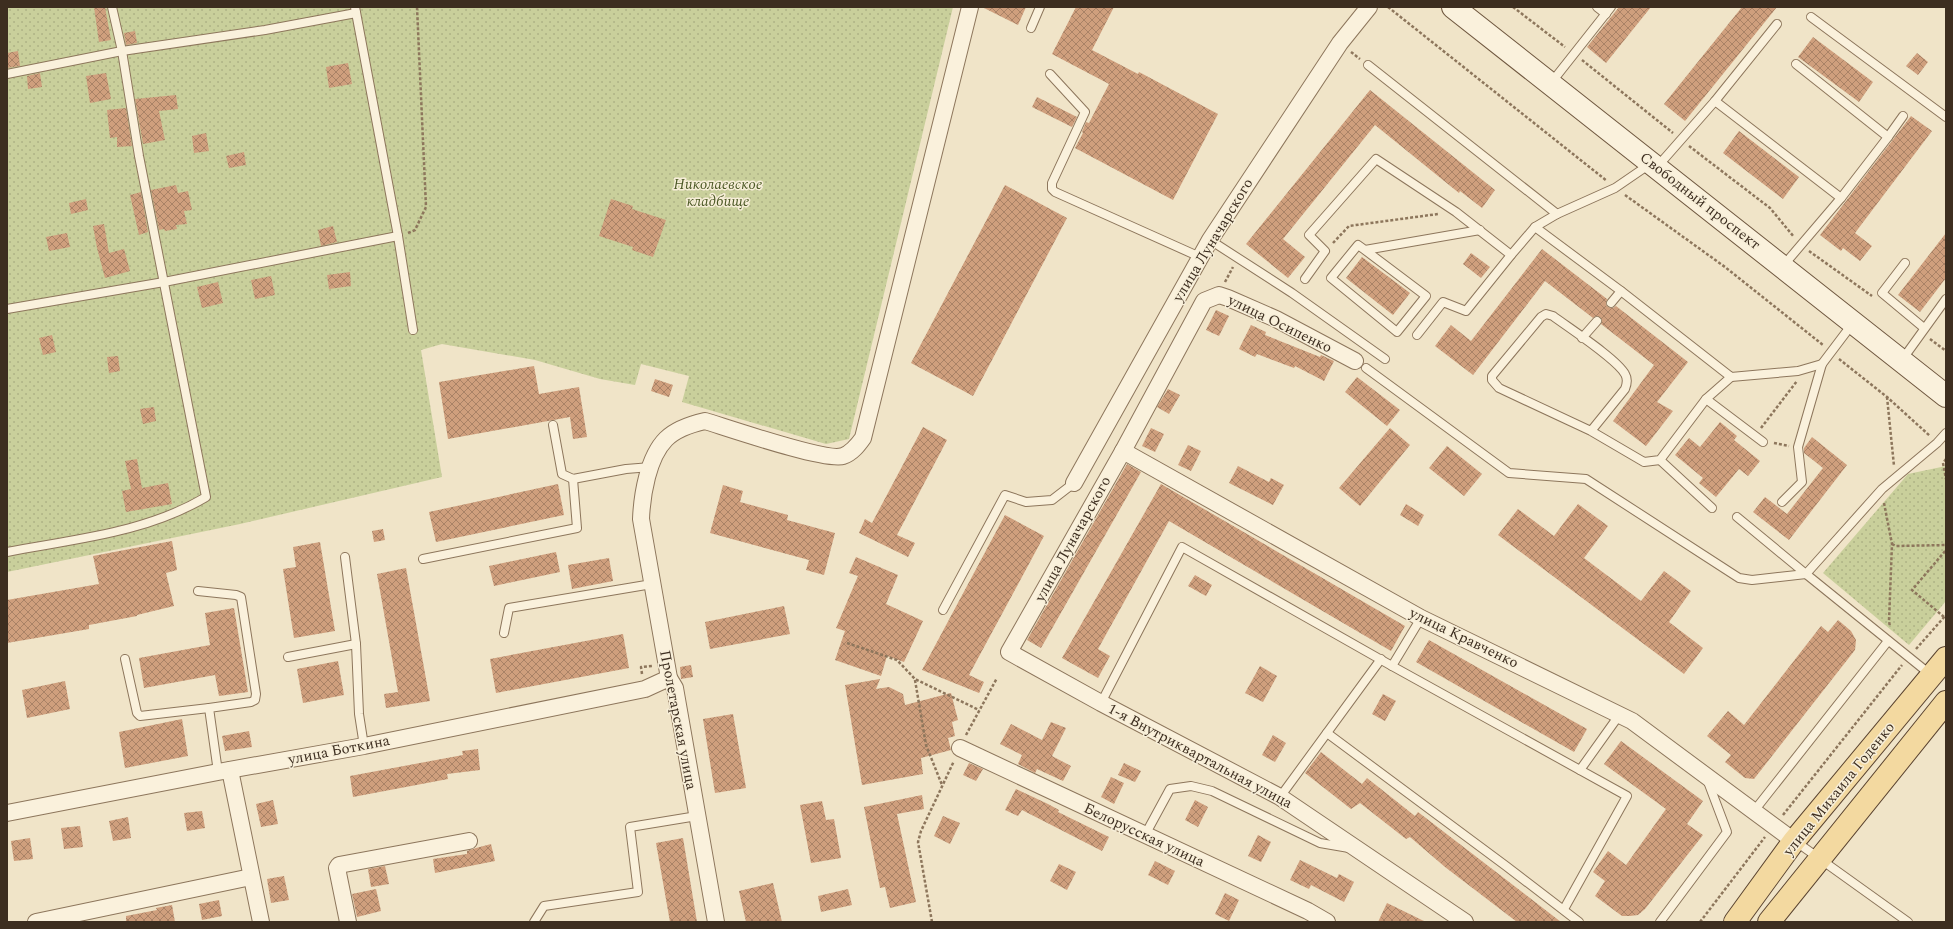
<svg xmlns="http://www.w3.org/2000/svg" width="1953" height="929" font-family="Spectral,serif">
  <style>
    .green { fill: url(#green-dots) }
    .building { fill: url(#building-cross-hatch) }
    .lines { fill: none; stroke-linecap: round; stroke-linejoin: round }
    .lane-casing { stroke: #8d765c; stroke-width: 10 }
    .street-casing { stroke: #8d765c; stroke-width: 18 }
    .secondary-casing { stroke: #6f573f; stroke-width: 24 }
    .primary-casing { stroke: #5b4430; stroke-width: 24 }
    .path { stroke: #8d765c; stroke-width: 2.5; stroke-dasharray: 3 2; stroke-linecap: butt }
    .lane { stroke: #faf1dc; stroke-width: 8 }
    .street { stroke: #faf1dc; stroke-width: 16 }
    .secondary { stroke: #faf1dc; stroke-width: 22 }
    .primary { stroke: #f3d9a0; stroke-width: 22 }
    .labels { text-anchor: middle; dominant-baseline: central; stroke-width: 3; stroke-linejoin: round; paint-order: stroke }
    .park-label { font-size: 15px; font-style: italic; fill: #4d5a26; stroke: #f7eed8 }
    .street-label { font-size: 15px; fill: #3d2e20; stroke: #f7eed8 }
  </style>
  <defs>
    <pattern id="green-dots" width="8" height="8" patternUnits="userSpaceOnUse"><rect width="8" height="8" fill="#c9cf9b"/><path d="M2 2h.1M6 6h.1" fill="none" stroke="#aeb285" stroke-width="1.8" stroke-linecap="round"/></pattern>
    <pattern id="building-cross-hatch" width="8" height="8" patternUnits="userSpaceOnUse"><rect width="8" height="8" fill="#cf9f7d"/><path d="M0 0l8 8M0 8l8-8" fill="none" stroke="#a98266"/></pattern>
  </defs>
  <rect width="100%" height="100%" fill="#f0e4c8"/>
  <!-- green -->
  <g class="green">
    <path d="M7,7H953L849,439L826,444L682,402L689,376L641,364L635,385L600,379L535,360L442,344L421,350L442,477L240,524L7,572Z"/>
    <path d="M1946,466V601L1909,645L1823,573L1908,474Z"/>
  </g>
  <!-- building -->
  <g class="building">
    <path d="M94,7H105L111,40L99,42Z"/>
    <path d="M982,7H1026L1018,25Z"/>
    <path d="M1076,7H1114L1092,50L1138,74L1139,72L1218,114L1173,200L1075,148L1083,133L1082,132L1086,122L1089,123L1109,84L1052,54Z"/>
    <path d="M1619,7H1651L1606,63L1587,47Z"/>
    <path d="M1742,7H1777L1685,121L1664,104Z"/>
    <path d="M135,31L137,43L126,45L124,33Z"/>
    <path d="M1813,37L1873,82L1859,102L1798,57Z"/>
    <path d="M18,51L20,66L7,68V53Z"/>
    <path d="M1917,53L1928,62L1918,75L1906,66Z"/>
    <path d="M348,63L352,84L329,88L326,67Z"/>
    <path d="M40,73L42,87L28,89L27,76Z"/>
    <path d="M106,73L111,99L90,103L86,76Z"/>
    <path d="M1370,90L1495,190L1482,208L1460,191L1459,193L1375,125L1283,239L1305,257L1288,278L1246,244Z"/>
    <path d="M176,95L178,109L159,111L165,140L143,144L135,99Z"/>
    <path d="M1037,97L1077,117L1072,127L1032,107Z"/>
    <path d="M126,108L132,146L117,147V137L110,138L107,110Z"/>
    <path d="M1911,116L1932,131L1855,233L1872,246L1860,261L1843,248L1841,251L1820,235Z"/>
    <path d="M1739,131L1799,177L1783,199L1723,153Z"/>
    <path d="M206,133L209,151L194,153L192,136Z"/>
    <path d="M244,152L246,165L229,168L226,156Z"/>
    <path d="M176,185L178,193L188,191L192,210L184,211L187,224L176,225L177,229L165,231L164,229L159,230L151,190Z"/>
    <path d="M1005,185L1067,218L973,396L911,363Z"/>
    <path d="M141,192L148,232L139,235L130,195Z"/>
    <path d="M86,199L88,210L71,214L69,203Z"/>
    <path d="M611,199L633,206L632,209L666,220L653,257L632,250L633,247L599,236Z"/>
    <path d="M104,224L109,253L124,249L130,271L105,278L97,248L93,226Z"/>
    <path d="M333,226L337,242L321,246L318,230Z"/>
    <path d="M67,233L70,247L49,251L46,237Z"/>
    <path d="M1946,233V278L1920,312L1898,295Z"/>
    <path d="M1542,249L1607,299L1606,305L1608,307L1613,308L1616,306L1688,362L1657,402L1673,411L1646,446L1613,421L1654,365L1601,324L1602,320L1600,317L1596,316L1593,318L1545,281L1473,375L1435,346L1451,325L1471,341Z"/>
    <path d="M1471,253L1490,267L1481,278L1463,264Z"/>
    <path d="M1362,257L1410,293L1393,315L1346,278Z"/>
    <path d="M350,272L351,286L329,289L327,275Z"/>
    <path d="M271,276L275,295L255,299L251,280Z"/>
    <path d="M218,282L223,303L202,308L197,287Z"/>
    <path d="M1216,310L1229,316L1219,336L1206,330Z"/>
    <path d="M1251,325L1266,332L1265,335L1320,357L1321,355L1334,361L1324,381L1295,366L1294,368L1257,354L1255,357L1239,349Z"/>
    <path d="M52,335L56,352L43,355L39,338Z"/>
    <path d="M118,356L120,371L109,373L107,357Z"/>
    <path d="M534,366L539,394L579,387L587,437L573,439L570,417L448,439L439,382Z"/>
    <path d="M1357,377L1400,410L1387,426L1345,392Z"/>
    <path d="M655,379L673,385L669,397L651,391Z"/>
    <path d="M1168,389L1180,395L1169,414L1157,407Z"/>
    <path d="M154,407L156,421L143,424L140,409Z"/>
    <path d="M1720,422L1737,436L1734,440L1760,461L1748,476L1739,469L1716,497L1699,483L1703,478L1675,455L1689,438L1700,447Z"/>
    <path d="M923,427L947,440L897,535L915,543L908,557L859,533L865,519L872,523Z"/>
    <path d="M1151,428L1164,434L1155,452L1142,446Z"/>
    <path d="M1390,428L1410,445L1360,506L1339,488Z"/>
    <path d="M1812,437L1847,465L1789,540L1753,512L1765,497L1787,514L1823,468L1804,453V448Z"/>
    <path d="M1188,445L1201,451L1191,471L1178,465Z"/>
    <path d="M1447,446L1482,474L1464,496L1429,468Z"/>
    <path d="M137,459L142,488L168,483L172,504L126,512L122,491L131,489L125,461Z"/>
    <path d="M1127,464L1141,472L1041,648L1027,640Z"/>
    <path d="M1238,466L1269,482L1271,478L1284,485L1273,505L1229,483Z"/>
    <path d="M558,484L564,515L436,542L429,512Z"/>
    <path d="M1161,484L1405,626L1391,651L1169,521L1098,649L1110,656L1098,678L1062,658Z"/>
    <path d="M723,485L743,491L740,502L788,515L787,520L835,533L824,575L806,570L809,560L710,533Z"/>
    <path d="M1406,504L1424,515L1418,526L1400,515Z"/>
    <path d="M1578,504L1608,526L1584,558L1641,601L1664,571L1691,591L1669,622L1703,648L1684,674L1498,535L1518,509L1554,536Z"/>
    <path d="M1005,515L1044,536L969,675L984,682L979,693L922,670Z"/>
    <path d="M383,529L385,540L374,542L372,531Z"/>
    <path d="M172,541L177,570L166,573L174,606L137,615V616L89,625V629L7,643V600L99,584L93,556Z"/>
    <path d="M320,542L335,631L294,638L283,569L296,567L293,547Z"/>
    <path d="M556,552L560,572L494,586L489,566Z"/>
    <path d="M856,557L898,575L886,604L923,621L904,662L887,656L881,676L835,660L845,631L836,628L858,576L849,573Z"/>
    <path d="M609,558L613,581L572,589L568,565Z"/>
    <path d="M406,568L430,701L386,708L384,694L398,692L377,574Z"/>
    <path d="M1195,575L1212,585L1206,596L1188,586Z"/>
    <path d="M784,606L790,634L710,649L705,622Z"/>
    <path d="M234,608L248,692L219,696L215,675L144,688L139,658L210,645L205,613Z"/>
    <path d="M1838,620L1851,631L1856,640L1855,650L1754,779L1745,778L1725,762L1731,755L1707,736L1728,711L1744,725L1821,626L1828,632Z"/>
    <path d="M623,634L629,668L496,693L490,659Z"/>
    <path d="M1429,640L1587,729L1574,752L1416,662Z"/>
    <path d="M338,661L344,695L303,703L297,669Z"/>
    <path d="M691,665L693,677L681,679L680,667Z"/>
    <path d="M1260,666L1277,676L1263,702L1245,693Z"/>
    <path d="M880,679L876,689L889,687L903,694L905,705L951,693L958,720L952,722L955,736L948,738L951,750L921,758L923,774L862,785L845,685Z"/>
    <path d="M65,681L70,709L27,718L22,690Z"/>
    <path d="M1383,694L1396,701L1385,721L1372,714Z"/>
    <path d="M733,714L746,788L715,793L703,719Z"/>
    <path d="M182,719L188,756L125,768L119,732Z"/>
    <path d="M1051,722L1066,728L1052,756L1071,766L1063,781L1037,769L1035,773L1018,764L1022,755L1000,744L1011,724L1042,740Z"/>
    <path d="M249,731L252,747L225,751L222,736Z"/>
    <path d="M1273,735L1286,743L1275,762L1262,755Z"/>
    <path d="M1621,741L1703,801L1687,824L1703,835L1645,909L1638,915L1630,916H1622L1595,896L1605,881L1593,872L1608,851L1626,865L1666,809L1604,764Z"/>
    <path d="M478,749L480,770L447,774L448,779L353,797L350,776L463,755L462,751Z"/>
    <path d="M1321,752L1362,784L1367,778L1415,816L1418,812L1561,922H1517L1445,867L1410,837L1406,839L1360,803L1351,809L1305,773Z"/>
    <path d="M969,763L983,769L976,781L963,775Z"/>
    <path d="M1124,763L1141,771L1135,782L1118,775Z"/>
    <path d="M1111,777L1124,783L1114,804L1101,797Z"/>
    <path d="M1016,789L1048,804L1059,810L1058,812L1109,837L1102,851L1022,810L1018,816L1005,810Z"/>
    <path d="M922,795L924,809L897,814L916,902L890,908L885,887L880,888L864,807Z"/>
    <path d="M273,800L278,824L261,827L256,804Z"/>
    <path d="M1195,800L1208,807L1198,827L1185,820Z"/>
    <path d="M822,801L826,820L834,819L841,858L811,863L800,805Z"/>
    <path d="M202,811L205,828L187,831L184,813Z"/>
    <path d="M943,816L960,823L950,844L934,836Z"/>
    <path d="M128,817L131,838L113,841L109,821Z"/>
    <path d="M80,826L83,847L64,849L61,828Z"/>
    <path d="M1258,835L1271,842L1261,862L1248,856Z"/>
    <path d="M30,838L33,859L14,861L11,841Z"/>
    <path d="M683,838L697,922H670L656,843Z"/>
    <path d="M491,844L495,861L435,873L433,859L467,854V851L476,848Z"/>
    <path d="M1300,860L1337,878L1339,874L1354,882L1344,902L1311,885L1309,889L1290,880Z"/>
    <path d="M1155,861L1175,871L1168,885L1148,875Z"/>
    <path d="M1059,864L1076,872L1067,890L1050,881Z"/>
    <path d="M385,866L389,884L371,887L368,869Z"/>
    <path d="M284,876L289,900L271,903L267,879Z"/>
    <path d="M773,883L782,922H746L739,891Z"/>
    <path d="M376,889L381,911L357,917L352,894Z"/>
    <path d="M848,889L852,905L821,912L818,896Z"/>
    <path d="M1225,893L1239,900L1229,921L1215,914Z"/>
    <path d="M219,900L222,916L202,920L199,904Z"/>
    <path d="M1387,903L1426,922H1378Z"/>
    <path d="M172,905L175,922H126V916L157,910L156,908Z"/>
  </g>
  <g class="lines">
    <defs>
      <g id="lane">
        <path d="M355,7L398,236L413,330"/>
        <path d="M1597,7L1606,14"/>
        <path d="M1811,17L1946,117"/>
        <path d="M1031,28L1040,7"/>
        <path d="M1368,65L1557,214"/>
        <path d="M7,74L122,51L265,30L356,13"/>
        <path d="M1050,74L1085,112L1052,183V189L1055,192L1200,257"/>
        <path d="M1551,83L1611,7"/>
        <path d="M1715,101L1777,24"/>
        <path d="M1888,137L1903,116"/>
        <path d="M1657,167L1715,101L1841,198"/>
        <path d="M1535,227L1621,291L1731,377L1798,371L1822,364"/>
        <path d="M1210,240L1292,293L1385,359"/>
        <path d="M1365,250L1426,296L1397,332L1331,278L1358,245L1365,250L1480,230"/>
        <path d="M1905,263L1882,293L1924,328"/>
        <path d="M1783,266L1841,198L1888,137L1796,64"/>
        <path d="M1305,279L1325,251L1309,235L1376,159L1456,212L1511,255L1535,227L1557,214L1615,188L1650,164"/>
        <path d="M1611,303L1621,291"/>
        <path d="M7,309L164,282L398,236"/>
        <path d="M1417,335L1443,302L1466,311L1511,255"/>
        <path d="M1582,338L1597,321"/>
        <path d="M1902,360L1946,299"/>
        <path d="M1366,368L1509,473L1586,479L1739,578L1752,580L1806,574"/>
        <path d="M1706,399L1763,442"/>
        <path d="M553,425L562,474L573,479L626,469L651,467"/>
        <path d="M1591,431L1625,389C1627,384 1628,379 1625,374C1617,359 1569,328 1553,316L1546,314L1541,317L1492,376V380L1499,388L1591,431L1644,462L1660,460L1706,399L1731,377"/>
        <path d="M1660,460L1712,508"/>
        <path d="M1782,502L1802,482L1798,447L1822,364L1853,323"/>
        <path d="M1737,517L1806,574"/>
        <path d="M7,552C74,539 146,533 206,497L139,156L122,51L112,7"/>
        <path d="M345,557L356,644L359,714L364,746"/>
        <path d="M423,559L577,528L573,479"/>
        <path d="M198,591L236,595L241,597L256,694L255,700L251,702L209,708L218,772"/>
        <path d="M943,610L1005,495L1026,502L1052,500L1074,483"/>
        <path d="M504,633L509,608L652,584"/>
        <path d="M288,657L356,644"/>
        <path d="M125,659L137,713L140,716L209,708"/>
        <path d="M1392,666L1421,618"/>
        <path d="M1931,675L1806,574L1882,489L1937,443L1946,433"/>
        <path d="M1101,703L1182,547L1392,666L1627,796L1564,909"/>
        <path d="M1327,733L1506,866L1579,922"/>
        <path d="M1580,770L1620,714"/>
        <path d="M1280,797L1381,659"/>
        <path d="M1754,811L1888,641"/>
        <path d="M1145,835L1170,789L1191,786L1212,791L1320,843L1349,848"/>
        <path d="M1795,841L1908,922"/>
        <path d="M534,922L544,906L638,892L630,827L697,816"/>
        <path d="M1660,922L1727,832L1707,779"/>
      </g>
      <g id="street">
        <path d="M1355,361L1276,319L1228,298L1219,295L1204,301L1123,451L1009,652L1101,703L1280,797L1465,922"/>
        <path d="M1123,451L1421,618L1632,721L1794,841"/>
        <path d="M1074,483L1210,240L1340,43L1369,7"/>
        <path d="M960,748L1308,911L1327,922"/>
        <path d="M230,770L261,922"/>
        <path d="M7,813L218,772L364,746L645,689L669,678"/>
        <path d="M36,922L251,877"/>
        <path d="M348,922L337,868L339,865L469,841"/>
        <path d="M716,922L675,688L669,678L641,519C642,495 648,457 666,439C676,429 692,424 705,421C728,428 827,462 843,456C852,453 858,445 863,438L970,7"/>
      </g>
      <path id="secondary" d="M1453,7L1946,396"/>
      <g id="primary">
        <path d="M1735,922L1794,841L1946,658"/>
        <path d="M1769,922L1946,702"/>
      </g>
    </defs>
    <!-- lane casing -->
    <use href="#lane" class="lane-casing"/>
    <!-- street casing -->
    <use href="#street" class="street-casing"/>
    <!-- secondary casing -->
    <use href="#secondary" class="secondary-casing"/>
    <!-- primary casing -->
    <use href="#primary" class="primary-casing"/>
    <!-- path -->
    <g class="path">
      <path d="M1388,7L1607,181"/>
      <path d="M1513,7L1565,47"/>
      <path d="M1351,52L1360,59"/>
      <path d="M1582,60L1673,133"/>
      <path d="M1689,146L1770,208L1794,237"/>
      <path d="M1625,195L1725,267L1823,345"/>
      <path d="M408,233L415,230L426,207L417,7"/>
      <path d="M1333,243L1349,226L1438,214"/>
      <path d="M1809,251L1872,296"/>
      <path d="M1225,282L1233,267"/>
      <path d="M1930,339L1946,351"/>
      <path d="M1839,359L1887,397L1930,436"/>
      <path d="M1887,397L1894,466"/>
      <path d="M1761,428L1797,381"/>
      <path d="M1774,443L1789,446"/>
      <path d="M1946,459L1943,463L1946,479"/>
      <path d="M1884,503L1892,544L1889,621L1890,627"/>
      <path d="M1892,544L1896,546L1946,545"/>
      <path d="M1944,617L1912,590L1946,550"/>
      <path d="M847,643L897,660L915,679L979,710"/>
      <path d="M1916,649L1946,615"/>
      <path d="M642,674L641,667L652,666"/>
      <path d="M915,680L926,745L942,785"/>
      <path d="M966,735L997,678"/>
      <path d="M1783,815L1902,665"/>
      <path d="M932,922L918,842L921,831L954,761"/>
      <path d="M1700,922L1765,837"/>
    </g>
    <!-- lane -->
    <use href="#lane" class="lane"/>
    <!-- street -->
    <use href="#street" class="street"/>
    <!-- secondary -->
    <use href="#secondary" class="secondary"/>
    <!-- primary -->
    <use href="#primary" class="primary"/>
  </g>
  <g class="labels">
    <!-- park labels -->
    <g class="park-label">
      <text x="718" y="184">Николаевское<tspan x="718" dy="17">кладбище</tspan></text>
    </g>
    <!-- street labels -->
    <g class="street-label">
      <text transform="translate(1700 201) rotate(38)">Свободный проспект</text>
      <text transform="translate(1213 240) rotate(-59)">улица Луначарского</text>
      <text transform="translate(1280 324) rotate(26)">улица Осипенко</text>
      <text transform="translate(1073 539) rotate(-61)">улица Луначарского</text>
      <text transform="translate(1464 638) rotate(26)">улица Кравченко</text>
      <text transform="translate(678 720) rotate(79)">Пролетарская улица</text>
      <text transform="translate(339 750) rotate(-11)">улица Боткина</text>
      <text transform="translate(1200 756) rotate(28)">1-я Внутриквартальная улица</text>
      <text transform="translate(1839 789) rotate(-51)">улица Михаила Годенко</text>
      <text transform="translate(1144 835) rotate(25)">Белорусская улица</text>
    </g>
  </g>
  <!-- border -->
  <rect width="1953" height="929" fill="none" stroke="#3d2e20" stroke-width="16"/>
</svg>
